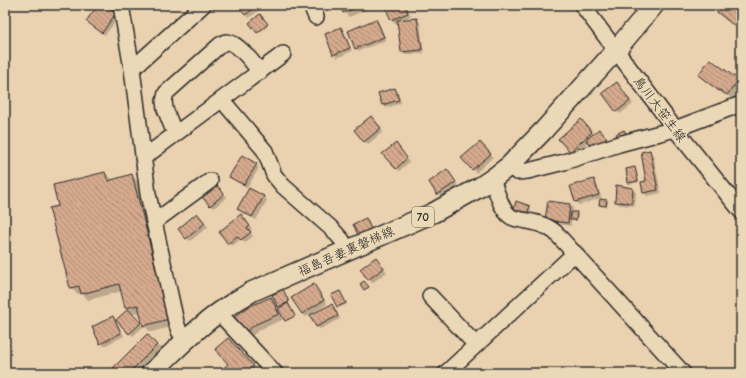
<svg xmlns="http://www.w3.org/2000/svg" width="746" height="378" font-family="'Comic Neue','Klee One',sans-serif">
  <style>
    .shadow { fill: #0003; fill-rule: evenodd }
    .building { fill: url(#building-back-hatch); stroke: #2b2b2b }
    .lines { fill: none; stroke-linecap: round; stroke-linejoin: round }
    .minor-casing { stroke: #2b2b2b; stroke-width: 18 }
    .major-casing { stroke: #2b2b2b; stroke-width: 22 }
    .minor { stroke: #ebd8b6; stroke-width: 15 }
    .major { stroke: #ebd8b6; stroke-width: 19 }
    .labels { text-anchor: middle; dominant-baseline: central; stroke-width: 3.5; stroke-linejoin: round; paint-order: stroke }
    .shield { fill: #ebd8b6; stroke: #655f55; stroke-width: 1 }
    .shield-label { font-size: 12px; font-weight: bold; fill: #2b2b2b }
    .street-label { font-size: 13px; fill: #2b2b2b; stroke: #ebd8b6 }
  </style>
  <defs>
    <pattern id="building-back-hatch" width="6" height="6" patternUnits="userSpaceOnUse"><rect width="6" height="6" fill="#d5aa8d"/><path d="M-1 5l2 2M0 0l6 6M5-1l2 2" fill="none" stroke="#ad8b73"/></pattern>
  </defs>
  <rect width="100%" height="100%" fill="#ead1af"/>
  <filter id="ink" filterUnits="userSpaceOnUse"><feTurbulence type="fractalNoise" baseFrequency=".025" numOctaves="2"/><feDisplacementMap in="SourceGraphic" scale="8" xChannelSelector="R" yChannelSelector="G"/><feConvolveMatrix kernelMatrix="1 2 1 2 8 2 1 2 1" color-interpolation-filters="sRGB"/></filter>
  <g filter="url(#ink)">
    <!-- shadow -->
    <g class="shadow">
      <path d="M99,5H104L119,17L105,35L91,24Z"/>
      <path d="M239,5H266L249,18Z"/>
      <path d="M341,5H379L349,17L344,12Z"/>
      <path d="M393,5H406L411,16L403,20L417,19L420,22L424,53L405,55L402,52L398,22L395,23L392,20L387,8Z"/>
      <path d="M707,5H741V31Z"/>
      <path d="M260,16L268,26L259,33L251,23Z"/>
      <path d="M376,20L379,23L386,40L359,51L356,48Z"/>
      <path d="M341,28L344,31L352,51L337,58L334,54Z"/>
      <path d="M699,75L738,81L741,84V88L733,99L725,94L724,95L704,80Z"/>
      <path d="M620,87L633,104L620,114L617,111Z"/>
      <path d="M394,89L398,93L401,103L386,108L383,105Z"/>
      <path d="M374,120L383,132L368,144L365,141Z"/>
      <path d="M584,123L594,135L603,134L609,142H588L574,154L570,151Z"/>
      <path d="M483,146L493,157L476,173L473,169Z"/>
      <path d="M399,148L409,162L399,171L384,155Z"/>
      <path d="M650,151L653,155L661,193L647,196L644,193L647,182Z"/>
      <path d="M256,165L259,168L247,188L234,180L230,177Z"/>
      <path d="M635,168L636,170L639,182L630,184L629,183Z"/>
      <path d="M105,173L112,179V181L132,175L138,182L175,326L151,332L144,326L141,312L131,314L143,327L133,336L118,320L129,310L126,308L122,291L88,300L82,293L77,294L71,288L60,207Z"/>
      <path d="M450,174L458,186L441,197L438,194Z"/>
      <path d="M594,181L597,184L602,200L606,201L608,202L607,207L601,206L600,205L601,198L579,205L576,202Z"/>
      <path d="M220,189L227,197L214,208L210,205Z"/>
      <path d="M633,189L636,192L635,206L620,205L616,202Z"/>
      <path d="M264,197L267,200L256,220L242,212L239,209Z"/>
      <path d="M517,202L530,207L531,208L528,217Z"/>
      <path d="M570,205L573,208L572,213H576L578,215L577,221H571V226L550,223L547,219Z"/>
      <path d="M201,218L208,227L190,241L187,238Z"/>
      <path d="M244,219L252,229L250,231L253,236L245,243L241,239L232,246L229,243Z"/>
      <path d="M379,262L387,272L372,283L361,270Z"/>
      <path d="M314,285L317,288L327,304L313,313V314L332,305L335,308L340,319L320,329L316,326L311,314L306,317L303,314L293,298Z"/>
      <path d="M284,292L289,303L287,304L284,319L261,329L249,338L244,333L271,298L278,305ZM276,304L281,308L279,309Z"/>
      <path d="M340,292L347,304L339,308L332,296Z"/>
      <path d="M113,317L116,321L124,336L104,346L101,343Z"/>
      <path d="M147,336L162,350L139,373H110Z"/>
      <path d="M232,344L258,371L256,373H219L229,364Z"/>
    </g>
    <!-- building -->
    <g class="building">
      <path d="M98,5H106L116,13L102,33L86,21Z"/>
      <path d="M237,5H258L245,15Z"/>
      <path d="M340,5H363L343,13Z"/>
      <path d="M391,5H405L408,13L391,20L385,7Z"/>
      <path d="M708,5H741V31Z"/>
      <path d="M260,14L268,24L257,33L249,23Z"/>
      <path d="M417,18L422,50L401,52L397,20Z"/>
      <path d="M376,19L384,37L355,49L348,31Z"/>
      <path d="M341,27L350,48L333,55L325,34Z"/>
      <path d="M710,59L739,80L727,95L720,90L719,91L698,75Z"/>
      <path d="M617,82L630,101L616,112L602,93Z"/>
      <path d="M395,88L399,100L382,105L378,93Z"/>
      <path d="M371,116L381,128L364,142L354,130Z"/>
      <path d="M581,119L592,132L570,152L558,139Z"/>
      <path d="M599,129L607,138L593,149L586,140Z"/>
      <path d="M624,130L628,136L620,141L616,134Z"/>
      <path d="M480,142L491,154L472,170L461,158Z"/>
      <path d="M396,143L407,158L396,169L382,154Z"/>
      <path d="M650,150L658,190L643,193L641,182L646,181L641,152Z"/>
      <path d="M242,155L257,164L244,185L229,177Z"/>
      <path d="M635,167L638,181L628,183L626,169Z"/>
      <path d="M447,169L456,182L437,195L429,182Z"/>
      <path d="M105,172L108,181L132,174L169,319L143,326L138,305L125,308L119,284L81,294L79,286L70,288L49,208L58,206L53,185Z"/>
      <path d="M594,179L599,195L575,202L570,186Z"/>
      <path d="M217,185L224,194L210,206L202,197Z"/>
      <path d="M616,185L633,188L632,203L615,202Z"/>
      <path d="M249,188L264,196L252,217L237,209Z"/>
      <path d="M600,199L607,200L606,206L599,205Z"/>
      <path d="M516,201L530,206L526,217L513,212Z"/>
      <path d="M548,201L570,204L568,223L545,220Z"/>
      <path d="M571,212H577L576,220H570Z"/>
      <path d="M197,213L205,223L186,239L178,229Z"/>
      <path d="M241,214L250,226L247,228L251,232L241,240L237,236L228,244L219,232Z"/>
      <path d="M366,218L371,229L358,235L353,224Z"/>
      <path d="M376,257L384,268L368,280L360,269Z"/>
      <path d="M364,281L369,287L364,290L360,284Z"/>
      <path d="M314,284L324,300L302,314L291,298Z"/>
      <path d="M283,289L289,302L278,307L272,295Z"/>
      <path d="M340,291L346,303L337,307L331,295Z"/>
      <path d="M271,297L279,314L256,324L244,333L233,318L248,307Z"/>
      <path d="M288,303L295,316L285,321L278,309Z"/>
      <path d="M332,304L338,316L316,327L310,315Z"/>
      <path d="M128,309L141,323L129,334L116,320Z"/>
      <path d="M113,316L121,333L100,344L92,327Z"/>
      <path d="M147,334L157,345L129,373H108Z"/>
      <path d="M228,338L254,366L246,373H218L228,364L215,349Z"/>
    </g>
    <g class="lines">
      <defs>
        <g id="minor">
          <path d="M121,5L132,69L148,194L176,322L179,331L185,341L182,344"/>
          <path d="M311,5L316,17"/>
          <path d="M582,5L675,129L741,211"/>
          <path d="M132,69L203,5"/>
          <path d="M222,100L265,151L274,175L283,186L332,229L342,240L347,251"/>
          <path d="M175,134L165,109L164,101L166,93L220,45C222,44 224,42 226,42C236,40 254,64 260,72"/>
          <path d="M143,158L283,54"/>
          <path d="M509,166L517,172L528,171L564,162L619,144L675,129L741,104"/>
          <path d="M492,179C496,189 501,210 510,216C513,219 518,219 522,220C533,222 545,224 555,232L683,373"/>
          <path d="M154,222L210,181"/>
          <path d="M430,296L476,345"/>
          <path d="M219,313L275,373"/>
          <path d="M446,373L575,253"/>
        </g>
        <path id="major" d="M151,373C177,349 202,322 233,303C239,299 245,296 251,292L433,213L480,187L492,179L509,166L543,131L616,50L654,5"/>
      </defs>
      <!-- minor casing -->
      <use href="#minor" class="minor-casing"/>
      <!-- major casing -->
      <use href="#major" class="major-casing"/>
      <!-- minor -->
      <use href="#minor" class="minor"/>
      <!-- major -->
      <use href="#major" class="major"/>
    </g>
  </g>
  <g class="labels">
    <!-- shield labels -->
    <rect class="shield" x="412" y="207" width="22" height="20" rx="3"/>
    <g class="shield-label">
      <text x="423" y="217">70</text>
    </g>
    <!-- street labels -->
    <g class="street-label">
      <text transform="translate(660 109) rotate(53)">鳥川大笹生線</text>
      <text transform="translate(346 251) rotate(-24)">福島吾妻裏磐梯線</text>
    </g>
  </g>
  <!-- margin -->
  <rect width="746" height="378" fill="none" stroke="#ebd8b6" stroke-width="20"/>
  <rect x="10" y="10" width="726" height="358" fill="none" stroke="#2b2b2b" stroke-width="1.5" filter="url(#ink)"/>
</svg>
